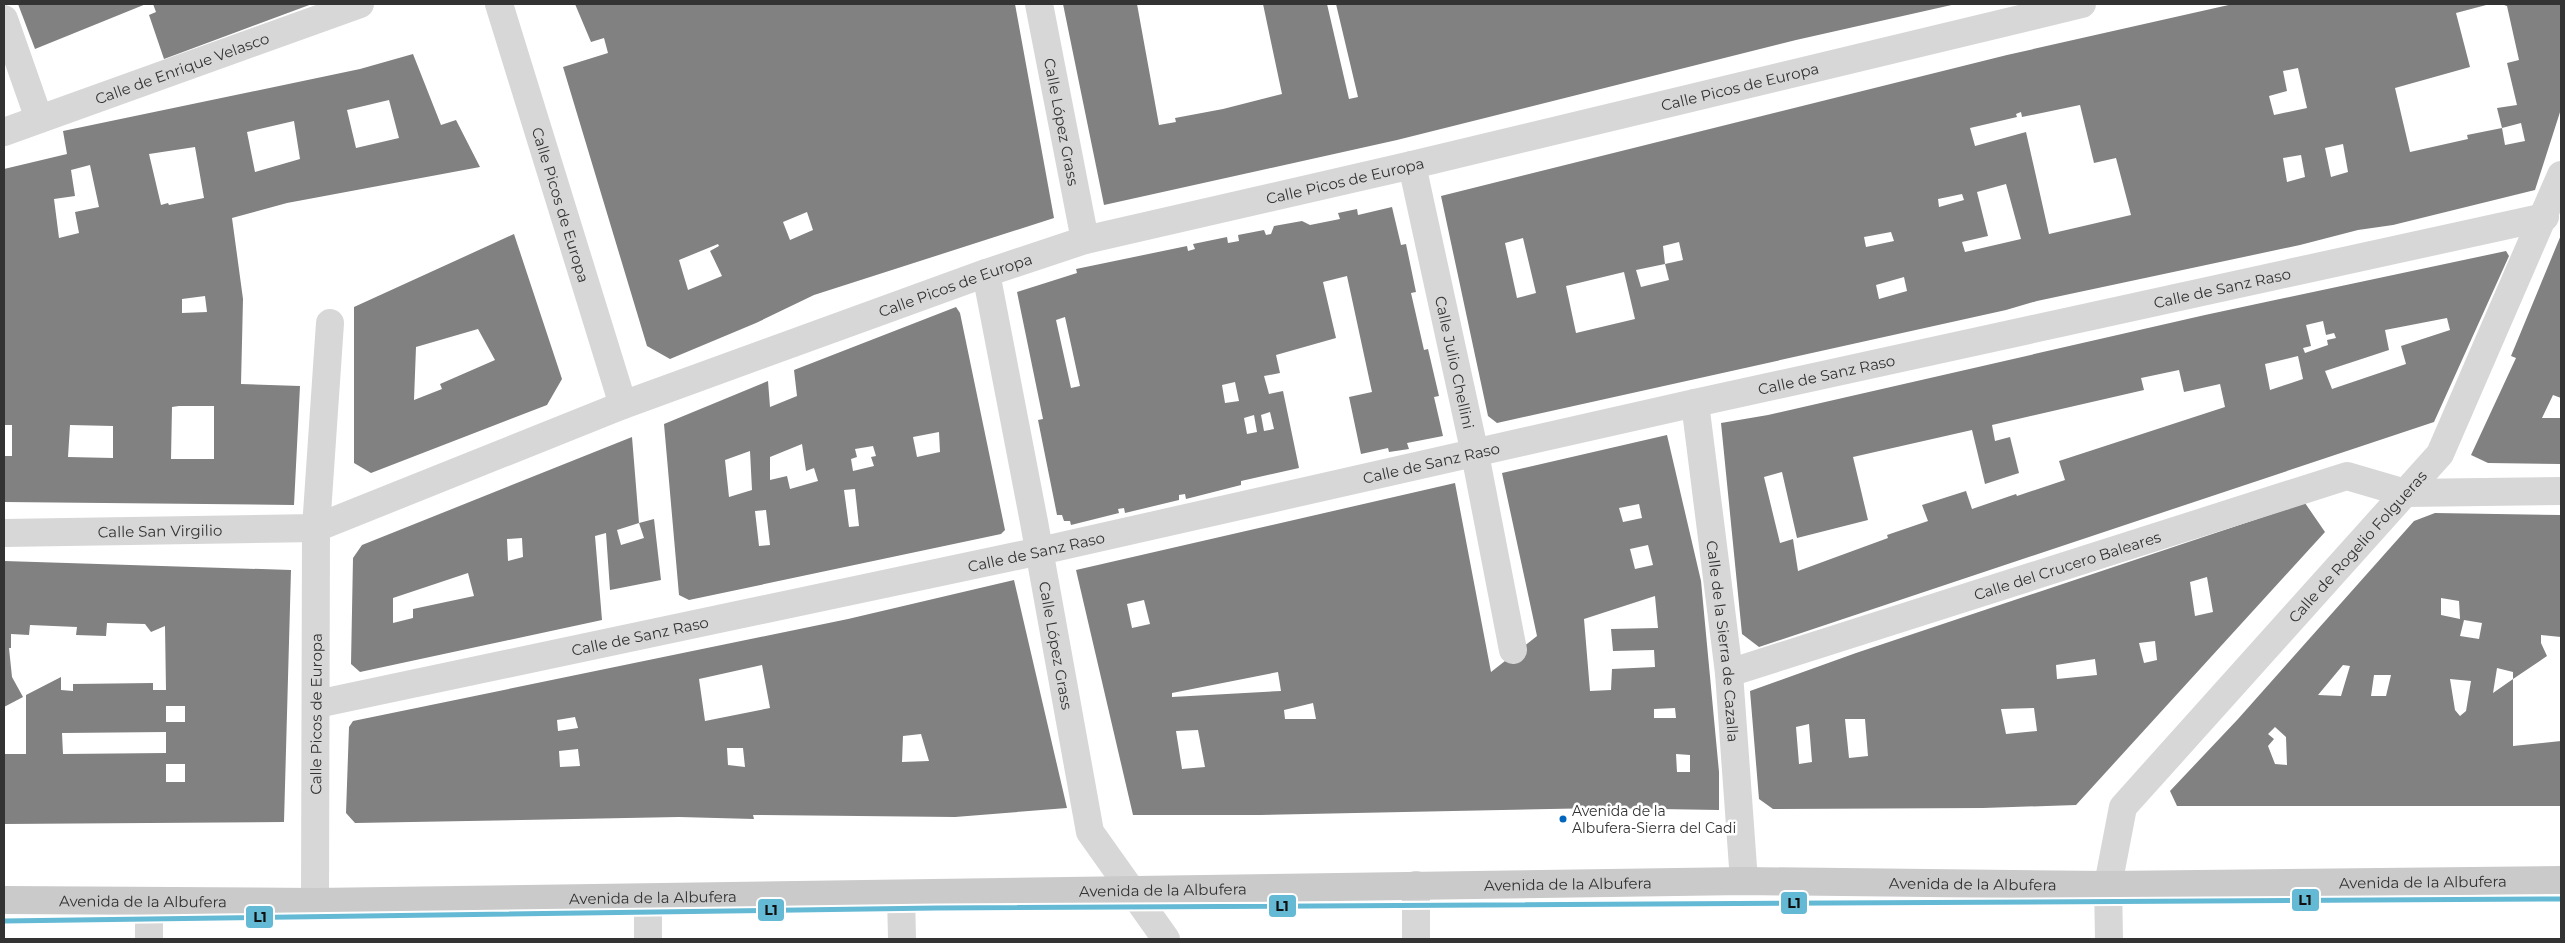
<svg xmlns="http://www.w3.org/2000/svg" width="2565" height="943" font-family="Montserrat,sans-serif">
  <style>
    .building { fill: #818181; fill-rule: evenodd }
    .lines { fill: none; stroke-linecap: round; stroke-linejoin: round }
    .minor { stroke: #d7d7d7; stroke-width: 28 }
    .major { stroke: #cacaca; stroke-width: 28 }
    .metro-1-casing { stroke: #fff; stroke-width: 9 }
    .metro-1 { stroke: #64b9d4; stroke-width: 5 }
    .bus-dot { fill: #0065bd; stroke: #fff; stroke-width: 2 }
    .labels { text-anchor: middle; dominant-baseline: central; stroke-width: 5; stroke-linejoin: round; paint-order: stroke }
    .bus-label { font-size: 14px; fill: #333; stroke: #fff; text-anchor: start }
    .street-label { font-size: 15px; fill: #333; stroke: #fff }
    .line-badge { stroke: #fff; stroke-width: 2 }
    .pale-badge-label { font-size: 14px; text-anchor: middle; font-weight: bold; fill: #111 }
  </style>
  <rect width="100%" height="100%" fill="#fff"/>
  <!-- building -->
  <g class="building">
    <path d="M18,4H146L35,49Z"/>
    <path d="M153,4H312L164,59L149,15L156,12Z"/>
    <path d="M575,4H1015L1054,218L814,295L756,323L670,359L647,346L563,67L608,53L604,38L591,42ZM807,212L813,230L790,240L783,222ZM718,244L719,246L710,251L722,276L688,290L679,260Z"/>
    <path d="M1063,4H1137L1159,125L1176,122L1175,118L1223,109L1282,94L1263,4H1327L1349,99L1358,97L1336,4H1956L1796,40L1397,140L1104,205Z"/>
    <path d="M2233,4H2490L2456,13L2470,67L2395,88L2410,152L2468,139L2467,135L2502,128L2505,145L2525,141L2521,123L2502,128L2497,108L2517,105L2507,63L2519,60L2507,6L2501,4H2561V109L2535,190L2393,225L2358,230L2300,245L2037,301L2006,310L1497,423L1488,416L1441,196L2007,55ZM2298,68L2307,108L2274,115L2269,96L2287,91L2283,71ZM2080,105L2094,163L2116,158L2131,215L2049,234L2026,132L1975,146L1970,128L2017,117L2016,114L2021,112L2022,117ZM2343,144L2348,172L2331,177L2325,148ZM2301,155L2305,177L2287,182L2283,158ZM2006,184L2021,239L1965,252L1962,242L1988,236L1977,192ZM1962,194L1964,200L1939,207L1938,199ZM1891,232L1894,241L1866,247L1864,237ZM1523,238L1536,293L1517,298L1505,243ZM1679,242L1683,260L1665,264L1669,280L1641,287L1636,270L1665,264L1663,246ZM1624,272L1635,319L1576,333L1566,286ZM1904,277L1907,291L1879,299L1876,285Z"/>
    <path d="M413,54L441,125L456,120L480,167L287,203L232,218L243,299L241,384L300,386L294,505L4,502V456H12V425H4V169L67,154L63,131L360,69ZM389,100L399,138L356,148L347,110ZM294,121L300,159L255,172L247,132ZM195,147L204,198L169,205L168,203L161,205L149,154ZM90,165L99,207L75,212L79,233L59,238L54,199L75,196L71,170ZM205,296L207,312L182,313V299ZM179,406H214V459H171L172,407ZM70,425L113,426V458L68,457Z"/>
    <path d="M1392,207L1401,245L1406,244L1416,292L1411,293L1424,350L1428,349L1439,396L1434,397L1443,436L1407,443L1409,449L1389,452L1388,448L1361,454L1349,397L1372,392L1347,276L1323,282L1336,338L1276,355L1280,373L1264,376L1269,394L1283,391L1299,468L1241,481V485L1186,499L1185,494L1179,495V500L1125,513L1124,508L1118,509L1119,513L1071,525L1070,521H1064L1062,515H1057L1038,420L1043,419L1017,292L1077,273L1076,269L1187,246L1188,251L1195,249L1193,244L1227,237L1228,243L1239,241L1238,235L1264,230L1266,235L1271,234L1274,226L1302,221L1310,225L1340,219L1338,213L1357,209L1358,215ZM1065,317L1080,386L1071,388L1056,320ZM1235,382L1239,401L1225,403L1222,385ZM1270,412L1274,429L1264,431L1261,415ZM1254,415L1257,432L1247,434L1244,418Z"/>
    <path d="M514,234L562,379L547,405L371,473L354,463V307ZM478,329L495,360L440,384L442,389L414,400L416,347Z"/>
    <path d="M2561,235V398L2553,395L2542,418H2561V464L2488,463L2471,455L2516,358L2511,356Z"/>
    <path d="M2506,251L2509,256L2434,422L1759,647L1742,634L1721,423L1768,415L2205,315ZM2447,318L2450,330L2401,346L2406,364L2332,389L2325,371L2389,350L2385,330ZM2323,321L2326,335L2334,333L2336,338L2327,340L2328,345L2305,353L2303,348L2311,346L2306,325ZM2298,356L2303,379L2270,390L2265,364ZM2179,370L2184,392L2220,384L2225,407L2059,461L2065,480L2017,496L2016,494L1972,509L1966,491L1922,505L1928,521L1887,535L1888,538L1798,571L1793,539L1780,543L1764,477L1782,472L1797,538L1868,520L1853,457L1972,430L1985,484L2019,473L2010,437L1995,441L1992,425L2144,390L2141,378Z"/>
    <path d="M956,307L960,313L1005,530L1001,534L689,600L679,595L664,424L768,381L770,407L797,396L794,370ZM939,432L940,452L917,457L913,437ZM802,444L806,471L814,468L818,481L790,489L787,476L770,480V457ZM873,446L876,456L871,457L874,466L853,471L851,459L857,457L855,449ZM750,451L752,490L729,497L725,460ZM855,489L859,526L849,527L844,490ZM766,510L770,545L759,546L755,511Z"/>
    <path d="M1667,435L1701,581L1719,772V810L1601,808L1260,815H1133L1076,570L1455,483L1491,672L1537,636L1502,473ZM1639,504L1642,518L1623,522L1619,508ZM1648,545L1653,565L1635,569L1630,549ZM1655,596L1658,628L1611,629L1613,651L1654,650L1655,667L1612,669L1611,690L1590,691L1584,619ZM1144,600L1150,624L1132,628L1127,604ZM1278,672L1281,691L1172,697V693ZM1313,703L1316,719H1285L1284,710ZM1675,708L1676,718H1654V709ZM1198,730L1205,767L1182,769L1176,731ZM1676,754L1690,755V772H1677Z"/>
    <path d="M632,437L639,523L617,530L621,545L644,538L639,523L654,519L661,580L610,590L606,533L595,536L602,620L360,672L351,664L353,558L362,545ZM522,538L523,557L508,561L507,539ZM468,573L474,596L413,609V618L393,623V598Z"/>
    <path d="M2305,503L2325,532L2076,805L1983,808L1773,809L1759,799L1750,691L1856,653ZM2207,577L2213,612L2195,616L2190,582ZM2155,641L2157,660L2144,663L2139,643ZM2095,659L2097,675L2057,679L2056,665ZM2034,708L2037,731L2006,734L2001,709ZM1845,719H1865L1868,756L1849,758ZM1809,724L1812,762L1799,764L1796,727Z"/>
    <path d="M2435,513L2561,515V637L2541,635V643L2547,656L2513,679V672L2497,668L2493,693L2513,679V746L2561,741V806H2177L2170,791L2238,719L2414,521ZM2441,598L2459,601L2460,619L2441,615ZM2464,620L2482,623L2479,639L2460,636ZM2343,665L2350,666L2341,696L2318,695ZM2374,675H2391L2386,696H2371ZM2450,679L2471,681L2466,711L2460,716L2455,710ZM2275,727L2286,737L2287,765L2275,764L2268,746L2274,739L2268,734Z"/>
    <path d="M4,561L291,570L284,822L4,824V754H26V695L61,677V690L73,691V684L153,683V690H166L165,626L151,632L145,624L107,623L106,636L76,635L77,627L30,625L29,635L11,634V648H9L12,677L23,697L4,707ZM166,706H185V722H166ZM166,732V753L63,754L62,733ZM166,764H185V782H166Z"/>
    <path d="M1014,580L1067,808L955,817L753,815L754,819L679,817L355,823L346,813L349,727L353,721L848,619ZM762,665L770,708L705,721L699,679ZM575,717L578,728L558,731L557,720ZM921,734L929,761L902,762L903,736ZM727,748H743L745,767L728,765ZM578,749L580,766L560,767L559,751Z"/>
  </g>
  <g class="lines">
    <!-- minor -->
    <g class="minor">
      <path id="s1" d="M499,4L623,405"/>
      <path id="s2" d="M1039,4L1085,240"/>
      <path d="M4,19L39,119"/>
      <path id="s3" d="M4,132L360,4"/>
      <path id="s4" d="M1412,165L1475,454L1513,650"/>
      <path id="s5" d="M986,273L1034,522L1090,832L1166,939"/>
      <path id="s6" d="M1695,403L1729,673L1744,881"/>
      <path id="s7" d="M4,533L316,528L330,323"/>
      <path id="s8" d="M1729,673L2347,476L2405,493L2561,491"/>
      <path id="s9" d="M317,704L1040,551L1695,403L2545,217"/>
      <path d="M1416,885V939"/>
      <path d="M901,894L902,939"/>
      <path id="s10" d="M315,902L316,528L623,405L986,273L1085,240L1412,165L2082,4"/>
      <path d="M149,939V901"/>
      <path d="M648,939V898"/>
      <path id="s11" d="M2109,939L2108,885L2123,807L2440,454L2561,175"/>
    </g>
    <!-- major -->
    <path class="major" id="s12" d="M4,900L315,902L1744,881L2108,885L2561,880"/>
    <defs>
      <path id="metro-1" d="M4,921L936,908L2561,899"/>
    </defs>
    <!-- metro-1 casing -->
    <use href="#metro-1" class="metro-1-casing"/>
    <!-- metro-1 -->
    <use href="#metro-1" class="metro-1"/>
  </g>
  <!-- markers -->
  <circle class="bus-dot" cx="1563" cy="819" r="4.5"/>
  <g class="labels">
    <!-- bus labels -->
    <g class="bus-label">
      <text x="1572" y="811">Avenida de la<tspan x="1572" dy="17">Albufera-Sierra del Cadi</tspan></text>
    </g>
    <!-- street labels -->
    <g class="street-label">
      <text stroke="none"><textPath href="#s3" startOffset="189">Calle de Enrique Velasco</textPath></text>
      <text stroke="none"><textPath href="#s10" startOffset="1868">Calle Picos de Europa</textPath></text>
      <text stroke="none"><textPath href="#s2" startOffset="120">Calle López Grass</textPath></text>
      <text stroke="none"><textPath href="#s10" startOffset="1462">Calle Picos de Europa</textPath></text>
      <text stroke="none"><textPath href="#s1" startOffset="210">Calle Picos de Europa</textPath></text>
      <text stroke="none"><textPath href="#s10" startOffset="1058">Calle Picos de Europa</textPath></text>
      <text stroke="none"><textPath href="#s9" startOffset="1950">Calle de Sanz Raso</textPath></text>
      <text stroke="none"><textPath href="#s4" startOffset="202">Calle Julio Chellini</textPath></text>
      <text stroke="none"><textPath href="#s9" startOffset="1545">Calle de Sanz Raso</textPath></text>
      <text stroke="none"><textPath href="#s9" startOffset="1140">Calle de Sanz Raso</textPath></text>
      <text stroke="none"><textPath href="#s7" startOffset="156">Calle San Virgilio</textPath></text>
      <text stroke="none"><textPath href="#s11" startOffset="484">Calle de Rogelio Folgueras</textPath></text>
      <text stroke="none"><textPath href="#s9" startOffset="735">Calle de Sanz Raso</textPath></text>
      <text stroke="none"><textPath href="#s8" startOffset="355">Calle del Crucero Baleares</textPath></text>
      <text stroke="none"><textPath href="#s9" startOffset="330">Calle de Sanz Raso</textPath></text>
      <text stroke="none"><textPath href="#s6" startOffset="240">Calle de la Sierra de Cazalla</textPath></text>
      <text stroke="none"><textPath href="#s5" startOffset="379">Calle López Grass</textPath></text>
      <text stroke="none"><textPath href="#s10" startOffset="188">Calle Picos de Europa</textPath></text>
      <text stroke="none"><textPath href="#s12" startOffset="2419">Avenida de la Albufera</textPath></text>
      <text stroke="none"><textPath href="#s12" startOffset="1564">Avenida de la Albufera</textPath></text>
      <text stroke="none"><textPath href="#s12" startOffset="1969">Avenida de la Albufera</textPath></text>
      <text stroke="none"><textPath href="#s12" startOffset="1159">Avenida de la Albufera</textPath></text>
      <text stroke="none"><textPath href="#s12" startOffset="649">Avenida de la Albufera</textPath></text>
      <text stroke="none"><textPath href="#s12" startOffset="139">Avenida de la Albufera</textPath></text>
    </g>
  </g>
  <g class="line-badge">
    <rect x="2291" y="888" width="29" height="24" rx="5" fill="#64b9d4"/>
    <rect x="1780" y="891" width="28" height="24" rx="5" fill="#64b9d4"/>
    <rect x="1268" y="894" width="29" height="24" rx="5" fill="#64b9d4"/>
    <rect x="757" y="898" width="28" height="24" rx="5" fill="#64b9d4"/>
    <rect x="245" y="905" width="29" height="24" rx="5" fill="#64b9d4"/>
  </g>
  <g class="pale-badge-label">
    <text x="2305" y="905">L1</text>
    <text x="1794" y="908">L1</text>
    <text x="1282" y="911">L1</text>
    <text x="771" y="915">L1</text>
    <text x="260" y="922">L1</text>
  </g>
  <!-- border -->
  <rect width="2565" height="943" fill="none" stroke="#333333" stroke-width="10"/>
</svg>
